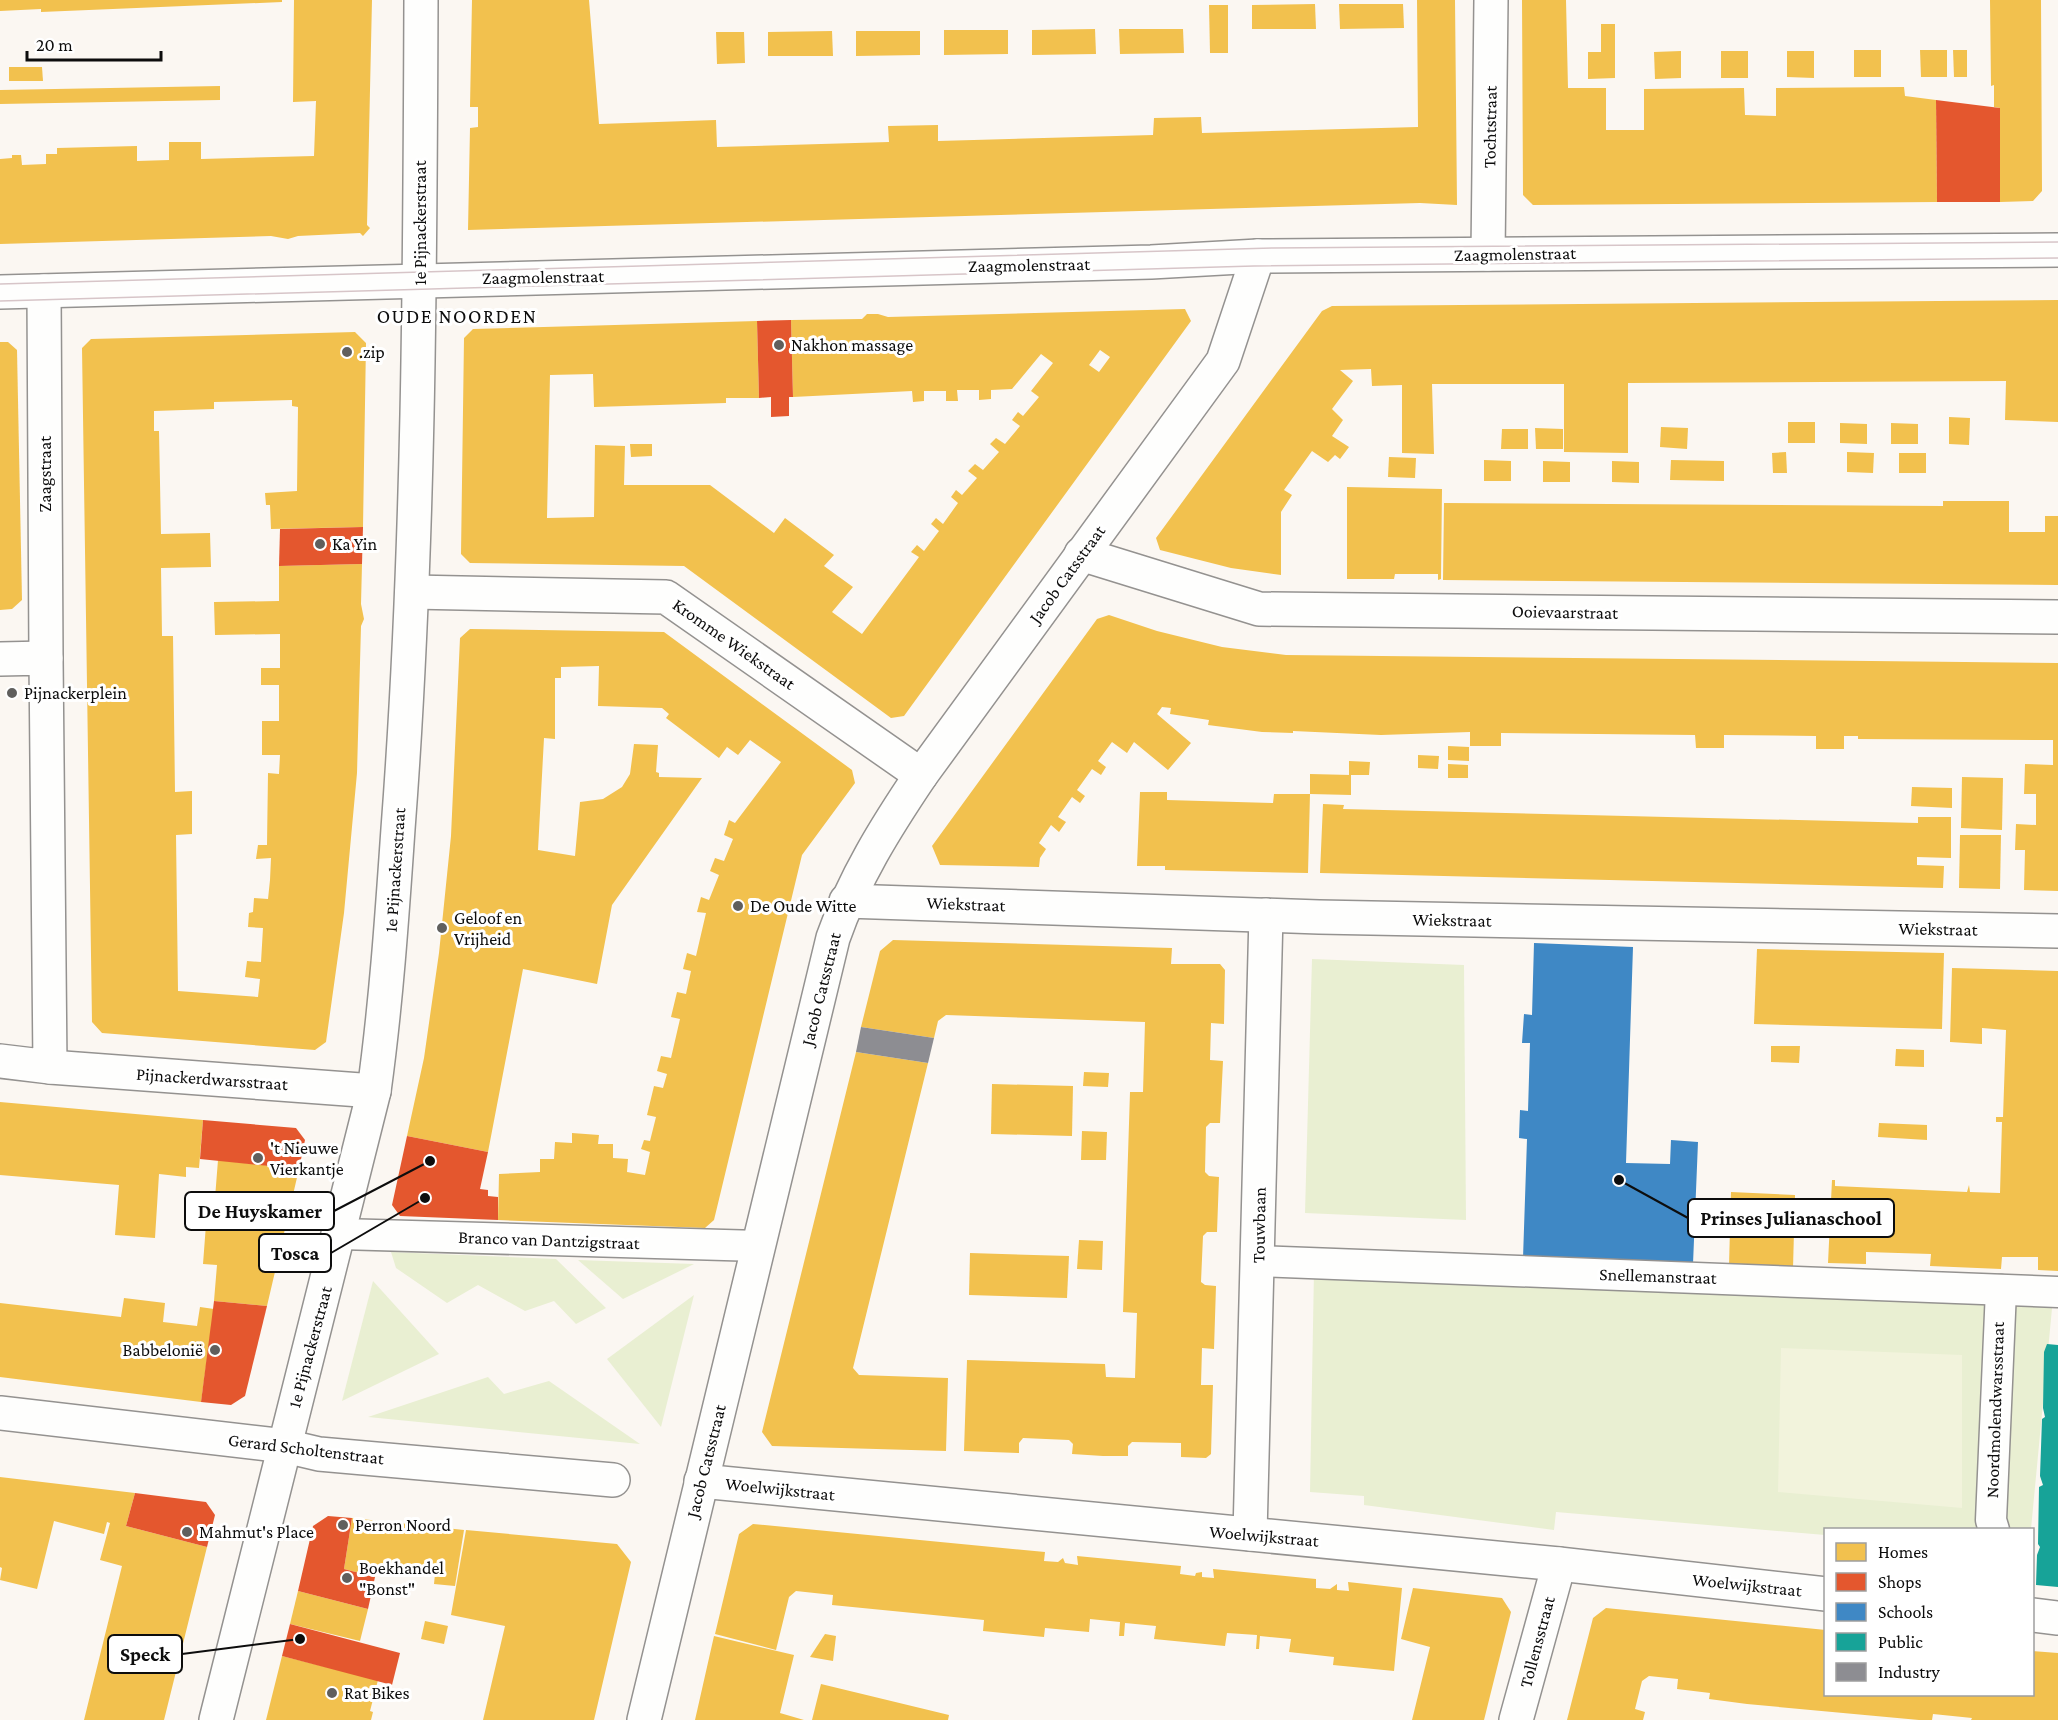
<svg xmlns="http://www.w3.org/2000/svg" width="2058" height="1720" font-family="'Crimson Pro',serif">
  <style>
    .green { fill: #e9efd2 }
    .pitch { fill: #f2f3dc }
    .homes { fill: #f2c14e; fill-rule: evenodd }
    .shops { fill: #e4572e }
    .schools { fill: #3f88c5 }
    .public { fill: #17a398 }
    .industry { fill: #8d8d92 }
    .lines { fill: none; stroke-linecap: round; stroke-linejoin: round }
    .pedestrian-casing { stroke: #949290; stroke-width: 33 }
    .minor-casing { stroke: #949290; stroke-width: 36 }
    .tertiary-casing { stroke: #949290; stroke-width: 36 }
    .pedestrian { stroke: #fefefd; stroke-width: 30 }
    .minor { stroke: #fefefd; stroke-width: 33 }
    .tertiary { stroke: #fefefd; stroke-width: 33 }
    .tram { stroke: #d7c5c8; stroke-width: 1.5 }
    .poi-dot { fill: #605f5d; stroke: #fff; stroke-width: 2 }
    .labels { text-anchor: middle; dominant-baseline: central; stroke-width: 6; stroke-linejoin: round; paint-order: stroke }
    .street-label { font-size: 18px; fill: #0d0d0d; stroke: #fff }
    .poi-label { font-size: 18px; fill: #0d0d0d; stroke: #fff; text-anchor: start }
    .neighbourhood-label { font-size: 20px; letter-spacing: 1.5px; fill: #0d0d0d; stroke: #fff }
    .leader { fill: none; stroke: #0d0d0d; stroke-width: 2 }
    .callout-dot { fill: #0d0d0d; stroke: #fff; stroke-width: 2 }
    .callout { fill: #fff; stroke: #0d0d0d; stroke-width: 2 }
    .callout-label { font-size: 20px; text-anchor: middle; font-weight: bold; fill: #0d0d0d }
  </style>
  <rect width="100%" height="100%" fill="#fbf7f2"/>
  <!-- green -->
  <g class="green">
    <path d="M1312,959L1464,965L1466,1220L1305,1213Z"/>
    <path d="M391,1252L556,1259L606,1308L576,1324L554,1301L525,1311L478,1285L447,1303L396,1268Z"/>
    <path d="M578,1260L694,1264L623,1299Z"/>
    <path d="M1314,1270L2053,1298L2031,1529L1826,1530L1825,1535L1556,1512L1554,1530L1364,1505V1496L1310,1492Z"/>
    <path d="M373,1281L439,1354L342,1401Z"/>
    <path d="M694,1295L661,1427L607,1359Z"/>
    <path d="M488,1377L504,1394L549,1381L640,1444L368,1417Z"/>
  </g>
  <!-- pitch -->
  <path class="pitch" d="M1781,1348L1962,1355V1508L1778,1492Z"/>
  <!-- homes -->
  <g class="homes">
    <path d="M0,0H282V2L41,12V9L0,11Z"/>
    <path d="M294,0H372L367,225L370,228L363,236L360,233L298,236L288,239L271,236L0,244V159L12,158V155H21L22,165L46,164V154H57V148L137,146V161L169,160V142H201V159L314,156L316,101L293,102Z"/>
    <path d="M472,0H589L599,124L716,120L717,147L889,142L888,126L938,125V141L1153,135L1154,118L1201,117L1202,133L1418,127L1417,0H1455L1457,205L1420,203L468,230L470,128L478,127V107H470Z"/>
    <path d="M1522,0H1566L1568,88H1606V130H1644V89L1744,88L1745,115L1776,116V88L1904,87L1905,96L1936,100L1937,202L1533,205L1523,195Z"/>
    <path d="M1990,0H2041L2042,191L2033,201L2000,202V108L1994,107V85L1991,86Z"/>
    <path d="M1315,4L1316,29H1252V5Z"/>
    <path d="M1339,4H1403L1404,28L1340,29Z"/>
    <path d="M1209,5H1228V53H1210Z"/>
    <path d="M1601,24H1615V78L1588,79V52H1601Z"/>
    <path d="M1095,29L1096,54L1032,55V30Z"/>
    <path d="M1119,29H1183L1184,53L1120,54Z"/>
    <path d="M944,30H1008V54L944,55Z"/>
    <path d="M832,31L833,56H768V32Z"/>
    <path d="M856,31H920V55L856,56Z"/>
    <path d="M716,32H744L745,63L717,64Z"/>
    <rect x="1854" y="50" width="27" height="27"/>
    <path d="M1920,50H1947V77H1921Z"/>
    <path d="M1953,50H1967V77H1954Z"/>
    <path d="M1681,51V78L1655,79L1654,52Z"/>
    <rect x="1721" y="51" width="27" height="27"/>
    <path d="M1787,51H1814V78L1787,77Z"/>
    <path d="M9,67H42L43,81H9Z"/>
    <path d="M220,86V100L0,104V90Z"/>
    <path d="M2058,300V422L2005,420L2006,381L1628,383V453L1564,452V384H1432L1434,454L1402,453V385L1372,386L1371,369L1340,370L1353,381L1332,409L1343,420L1332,436L1349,447L1340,459L1335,455L1328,462L1312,451L1284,490L1292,495L1281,512V575L1231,568L1160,550L1156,538L1322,311L1332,306Z"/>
    <path d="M1185,309L1191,321L904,716L891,718L684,566L470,563L461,554L464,338L473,329L757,321L759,398H726V403L594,407L593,374L550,375L547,518L594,517L595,445L625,446L624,485H710L774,533L785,518L834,555L824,566L853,587L832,612L862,634L919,557L911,552L917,545L924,551L939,531L931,524L936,518L943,524L958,503L951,497L956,490L962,495L977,478L968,471L975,464L983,470L999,452L990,444L996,438L1005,444L1020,426L1012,420L1018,412L1023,416L1039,397L1031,391L1053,363L1041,354L1012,389L991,390V399L979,400V390H957L958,401H946V391H924V401L913,402L912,391L793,397L791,320L862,319L867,314H878L888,317ZM1100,350L1110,357L1099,372L1089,365Z"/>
    <path d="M355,332L366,343L363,527L271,529L270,505H266L265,493L297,491L298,407L292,406V400L214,402V409L154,411V431H159L161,534L210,533L211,567L161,568L162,636H173L175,792L192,791V834L176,835L178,991L258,997L260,979L245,977L247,961L261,962L263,928L248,927L249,913L253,912L254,898L268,899L270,880L271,858L256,859L258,845H267L268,773L279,774L280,755H262V721H279V685H261V668H280V634L215,635L214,602L279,601V566L362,564L361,604L364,619L361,626L357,773L344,913L326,1042L315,1050L102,1033L92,1022L82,348L91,339Z"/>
    <path d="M0,342H8L17,350L22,600L12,609L0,610Z"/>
    <path d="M1949,417L1970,418L1969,445L1949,444Z"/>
    <rect x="1788" y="422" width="27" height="21"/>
    <path d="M1840,423L1867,424V444L1840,443Z"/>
    <path d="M1891,423L1918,424V444H1891Z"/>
    <path d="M1661,427L1688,428L1687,449L1660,447Z"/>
    <path d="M1535,428L1563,429V449H1536Z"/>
    <path d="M1502,429H1528V449H1501Z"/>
    <path d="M630,444H652V456L631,457Z"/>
    <path d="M1786,452L1787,473H1773L1772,453Z"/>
    <path d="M1847,452L1874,453L1873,473L1847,472Z"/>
    <rect x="1899" y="453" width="27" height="20"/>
    <path d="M1389,457L1416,458L1415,478L1388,477Z"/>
    <path d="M1484,460L1511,461V481H1484Z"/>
    <path d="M1671,460L1724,461V481L1670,480Z"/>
    <path d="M1543,461L1570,462V482H1543Z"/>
    <path d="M1612,461L1639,462V483L1612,482Z"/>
    <path d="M1347,487L1442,489L1441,579L1438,580V574H1395L1394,579H1347Z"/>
    <path d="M1943,501H2009V532H2045V516H2058V585L1443,580L1444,503L1943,506Z"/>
    <path d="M1109,615L1157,631L1222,647L1286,655L2058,663V891L2024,890L2025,850H2015L2016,824L2036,825V794H2024L2025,764L2053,765V740L1858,739V736H1844V749H1816V736L1724,735V748H1696L1695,735L1501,733V746H1470V732L1381,735L1293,731V733L1262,732L1208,725L1209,720L1170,714L1171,708L1162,707L1157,714L1191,743L1168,770L1134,742L1127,753L1112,742L1098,761L1106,767L1101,775L1092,769L1077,790L1085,796L1080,803L1072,797L1058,817L1066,822L1059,832L1051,825L1039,843L1046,849L1040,858L1039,867L940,865L932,846L1097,619Z"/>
    <path d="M470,629L664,632L852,770L855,783L802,855L714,1220L705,1228L498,1220L499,1174L540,1172V1159H554L555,1142L572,1143V1133L599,1135L598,1144H613V1158L628,1159L627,1172L645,1175L650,1152L641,1149L644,1140L650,1141L656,1117L647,1115L654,1086L663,1088L667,1074L657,1071L661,1056L671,1058L680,1019L671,1017L677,992L686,994L691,971L683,969L687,953L696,956L706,913L697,912L701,897L709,900L719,875L710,871L715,858L724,861L733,839L724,835L729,820L735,823L781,762L750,740L738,755L727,747L719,758L666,718L669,714L662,708L598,706L599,666L561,667V678H555V739L544,738L538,850L575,856L580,802L603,799L622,787L630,774L634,744L658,745L656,772L659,773V777L702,778L612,905L597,984L523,969L488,1152L407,1136L424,1058L439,953L451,836L460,638Z"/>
    <path d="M1448,746L1469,747V761L1448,760Z"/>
    <path d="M1418,755L1439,756L1438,769L1418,768Z"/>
    <path d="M1349,761L1370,762L1369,775H1349Z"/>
    <path d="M1448,764L1468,765V778H1448Z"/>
    <path d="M1310,774L1351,775V795L1310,794Z"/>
    <path d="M1962,777L2003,778L2002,830L1961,828Z"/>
    <path d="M1912,787L1952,788V808L1911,806Z"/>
    <path d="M1140,792H1167V800L1273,803L1274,794H1310L1308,873L1165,870V866H1137Z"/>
    <path d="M1323,804L1344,805L1343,809L1918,823V817H1951V858L1917,857V865L1944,866L1943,888L1320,873Z"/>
    <path d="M1960,835H2001L2000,889L1959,888Z"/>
    <path d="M893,940L1172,948L1171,964H1220L1225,970L1224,1024L1211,1023L1210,1060L1223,1061L1220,1123H1210L1206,1127L1205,1172L1209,1176L1219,1177L1217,1232H1207L1203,1236L1201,1282L1205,1285L1216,1286L1214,1349L1202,1348L1201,1385H1213L1211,1454L1206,1458L1181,1457V1443L1132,1442L1128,1446V1456H1103L1072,1454L1073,1444L1069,1440L1023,1438L1019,1443V1453L964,1451L967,1360L1105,1364L1106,1377L1135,1378L1137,1313L1123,1312L1130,1092H1143L1145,1022L946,1015L938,1021L934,1038L861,1027L880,951Z"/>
    <path d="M1757,949L1944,953L1942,1029L1754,1024Z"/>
    <path d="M1952,968L2058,971V1271L2038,1270V1257H2002L2001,1269L1930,1266L1931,1254L1866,1252V1264L1828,1263L1832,1180H1835V1186L1967,1192L1969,1185L1970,1192L2000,1193L2002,1122H1996V1117H2003L2006,1030L1982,1028V1044L1950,1042Z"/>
    <path d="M1771,1046H1800L1799,1063L1771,1062Z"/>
    <path d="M1896,1049L1924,1050V1067L1895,1066Z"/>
    <path d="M856,1052L928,1063L853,1368L859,1375L948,1378L946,1451L772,1446L762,1432Z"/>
    <path d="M1084,1072L1109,1073L1108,1087L1083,1086Z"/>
    <path d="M992,1084L1073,1086L1072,1136L991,1134Z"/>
    <path d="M0,1102L203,1120L199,1168L186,1167V1177L159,1174L155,1238L115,1235L119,1185L0,1175Z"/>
    <path d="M1879,1123L1927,1125V1140L1878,1137Z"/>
    <path d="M1082,1131L1107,1132L1106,1160H1081Z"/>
    <path d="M218,1160L299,1169L267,1306L214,1301L217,1265L203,1264L208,1198H215Z"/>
    <path d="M1731,1192L1795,1195L1793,1268L1729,1266Z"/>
    <path d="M1079,1240L1103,1241L1102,1270L1077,1269Z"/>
    <path d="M970,1253L1069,1256L1067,1298L969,1295Z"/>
    <path d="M124,1298L165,1303L163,1322L197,1326L200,1307L214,1309L201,1402L0,1377V1303L121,1317Z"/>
    <path d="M0,1477L135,1493L126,1526L207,1547L164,1720H84L122,1566L100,1560L110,1523L107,1522L104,1534L54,1521L37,1589L0,1580L2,1568L0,1567Z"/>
    <path d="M352,1518L464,1530L455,1586L434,1584L435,1574L378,1568L375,1577L344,1569Z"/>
    <path d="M753,1524L1045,1552L1044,1561L1058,1562L1063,1558L1065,1563L1078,1565L1077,1556L1181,1566L1180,1574L1195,1576L1196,1573L1202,1572V1577L1214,1578L1213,1569L1316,1579V1588L1330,1589L1337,1584V1590L1349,1591L1348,1582L1402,1588L1394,1671L1333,1665L1334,1657L1289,1652L1291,1639L1260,1636L1259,1649H1256L1257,1635L1227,1633L1225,1646L1154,1639L1156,1626L1125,1623L1124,1636H1119L1120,1622L1090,1619L1089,1632L1045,1628L1044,1637L983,1631L984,1620L832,1605L833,1595L796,1591L789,1597L776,1650L715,1634L739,1534Z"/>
    <path d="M466,1530L617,1544L631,1562L594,1720H483L505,1626L451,1615Z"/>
    <path d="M1413,1588L1502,1598L1511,1612L1484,1720H1412L1430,1647L1401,1639Z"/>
    <path d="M298,1591L368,1609L360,1641L290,1624Z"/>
    <path d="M1606,1608L1826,1630V1695H2032V1651L2058,1653V1720H1971L1972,1718L1933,1714L1932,1720H1919L1747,1704L1709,1699L1710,1693L1677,1689L1678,1679L1649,1676L1642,1681L1635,1709L1645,1712L1643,1720H1567L1593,1618Z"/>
    <path d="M425,1621L448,1626L444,1644L421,1639Z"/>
    <path d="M825,1634L836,1636L833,1661L810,1657Z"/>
    <path d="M714,1636L794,1655L780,1713L804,1720H695Z"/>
    <path d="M282,1656L378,1680L370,1711L373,1712L371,1720H266Z"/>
    <path d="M821,1684L949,1715L948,1720H812Z"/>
  </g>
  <!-- shops -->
  <g class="shops">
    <path d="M1936,100L2000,108V202H1937Z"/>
    <path d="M791,320L793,397H789V416L771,417V397L759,398L757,321Z"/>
    <path d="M363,527L362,564L279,566L280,529Z"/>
    <path d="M203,1120L296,1128L305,1140L299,1169L200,1159Z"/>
    <path d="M407,1136L488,1152L480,1189L488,1190V1196L498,1197V1220L400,1216L392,1205Z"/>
    <path d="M214,1301L267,1306L245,1396L231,1405L201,1402Z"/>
    <path d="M135,1493L206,1502L215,1515L207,1547L126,1526Z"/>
    <path d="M328,1516L352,1518L344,1569L375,1577L368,1609L298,1591L313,1526Z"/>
    <path d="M290,1624L400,1653L392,1685L282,1656Z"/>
  </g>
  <!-- schools -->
  <path class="schools" d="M1534,943L1633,947L1626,1163L1670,1164L1671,1140L1698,1142L1693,1264L1523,1258L1527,1139L1519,1138L1520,1110L1528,1111L1530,1043H1522L1524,1014L1532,1015Z"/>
  <!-- public -->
  <path class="public" d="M2047,1344L2058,1345V1587L2036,1585L2037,1555L2040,1547L2038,1544L2039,1487L2043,1485L2040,1476L2042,1419L2045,1417L2043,1408L2044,1352Z"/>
  <!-- industry -->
  <path class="industry" d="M861,1027L934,1038L928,1063L856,1052Z"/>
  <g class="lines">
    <defs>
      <g id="pedestrian">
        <path d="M340,1234L759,1246"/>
        <path d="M1258,1261L2058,1292"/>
        <path d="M1994,1530L1991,1520L2001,1290"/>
      </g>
      <g id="minor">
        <path d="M1488,254L1491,0"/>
        <path d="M44,291L46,658"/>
        <path d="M1081,554L1259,609L2058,617"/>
        <path d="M412,592L666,597L921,775"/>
        <path d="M0,659L46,658L50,1067L0,1061"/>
        <path d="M846,901L1319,917L2058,931"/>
        <path d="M50,1067L374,1091"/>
        <path d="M0,1413L285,1446L319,1454L613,1480"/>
        <path d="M701,1481L1559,1564L1826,1594"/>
        <path d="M1250,1534L1266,915"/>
        <path d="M2032,1615L2058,1618"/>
        <path d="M216,1720L374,1091C386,1004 392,917 398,829C419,553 420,276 421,0"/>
        <path d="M644,1720L833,938C854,878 886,827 921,775L1223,361L1258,256"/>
        <path d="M1516,1720L1559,1564"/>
      </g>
      <path id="tertiary" d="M0,292L1151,262L1258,256L2058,250"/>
    </defs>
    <!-- pedestrian casing -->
    <use href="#pedestrian" class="pedestrian-casing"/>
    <!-- minor casing -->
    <use href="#minor" class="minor-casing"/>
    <!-- tertiary casing -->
    <use href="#tertiary" class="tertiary-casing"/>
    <!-- pedestrian -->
    <use href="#pedestrian" class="pedestrian"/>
    <!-- minor -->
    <use href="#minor" class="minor"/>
    <!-- tertiary -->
    <use href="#tertiary" class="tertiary"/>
    <!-- tram -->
    <g class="tram">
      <path d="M0,284L1273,248L2058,242"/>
      <path d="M0,301L1254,266L2058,258"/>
    </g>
  </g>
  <!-- markers -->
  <g class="poi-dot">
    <circle cx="779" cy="345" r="6"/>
    <circle cx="347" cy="352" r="6"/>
    <circle cx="320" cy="544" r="6"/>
    <circle cx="12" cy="693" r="6"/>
    <circle cx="738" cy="906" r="6"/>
    <circle cx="442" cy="928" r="6"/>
    <circle cx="258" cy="1158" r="6"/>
    <circle cx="215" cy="1350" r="6"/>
    <circle cx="343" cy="1525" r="6"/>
    <circle cx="187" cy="1532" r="6"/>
    <circle cx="347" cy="1578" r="6"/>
    <circle cx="332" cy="1693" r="6"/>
  </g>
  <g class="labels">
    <!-- street labels -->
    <g class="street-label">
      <text transform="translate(1490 127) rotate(-89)">Tochtstraat</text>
      <text transform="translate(420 223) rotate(-90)">1e Pijnackerstraat</text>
      <text transform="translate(1515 254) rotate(-1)">Zaagmolenstraat</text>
      <text transform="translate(1029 265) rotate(-1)">Zaagmolenstraat</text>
      <text transform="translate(543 277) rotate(-1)">Zaagmolenstraat</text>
      <text transform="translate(45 474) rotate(-90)">Zaagstraat</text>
      <text transform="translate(1067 574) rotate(-54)">Jacob Catsstraat</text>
      <text transform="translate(1565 612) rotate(1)">Ooievaarstraat</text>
      <text transform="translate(734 644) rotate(35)">Kromme Wiekstraat</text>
      <text transform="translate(395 870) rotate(-86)">1e Pijnackerstraat</text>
      <text transform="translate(966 904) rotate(2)">Wiekstraat</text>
      <text transform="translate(1452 920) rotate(1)">Wiekstraat</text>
      <text transform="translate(1938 929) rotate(1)">Wiekstraat</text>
      <text transform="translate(821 989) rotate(-76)">Jacob Catsstraat</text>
      <text transform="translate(212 1079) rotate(4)">Pijnackerdwarsstraat</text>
      <text transform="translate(1259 1225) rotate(-89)">Touwbaan</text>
      <text transform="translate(549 1240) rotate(2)">Branco van Dantzigstraat</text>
      <text transform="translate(1658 1276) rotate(2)">Snellemanstraat</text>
      <text transform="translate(310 1347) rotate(-75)">1e Pijnackerstraat</text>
      <text transform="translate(1995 1410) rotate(-88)">Noordmolendwarsstraat</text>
      <text transform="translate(306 1449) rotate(7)">Gerard Scholtenstraat</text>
      <text transform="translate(706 1461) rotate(-76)">Jacob Catsstraat</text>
      <text transform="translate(780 1489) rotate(6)">Woelwijkstraat</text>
      <text transform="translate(1264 1536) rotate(5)">Woelwijkstraat</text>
      <text transform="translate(1747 1585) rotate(6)">Woelwijkstraat</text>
      <text transform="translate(1537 1642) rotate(-75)">Tollensstraat</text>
    </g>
    <!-- poi labels -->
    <g class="poi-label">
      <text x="791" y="345">Nakhon massage</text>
      <text x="359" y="352">.zip</text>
      <text x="332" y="544">Ka Yin</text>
      <text x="24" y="693">Pijnackerplein</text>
      <text x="750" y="906">De Oude Witte</text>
      <text x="454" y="918">Geloof en<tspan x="454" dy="21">Vrijheid</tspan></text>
      <text x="270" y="1148">'t Nieuwe<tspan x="270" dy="21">Vierkantje</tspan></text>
      <text x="203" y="1350" text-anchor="end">Babbelonië</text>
      <text x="355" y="1525">Perron Noord</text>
      <text x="199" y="1532">Mahmut's Place</text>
      <text x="359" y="1568">Boekhandel<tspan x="359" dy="21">"Bonst"</tspan></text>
      <text x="344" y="1693">Rat Bikes</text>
    </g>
    <!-- neighbourhood labels -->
    <g class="neighbourhood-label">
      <text x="457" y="316">OUDE NOORDEN</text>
    </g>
  </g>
  <!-- callouts -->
  <path class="leader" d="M430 1161L334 1211M1619 1180L1688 1218M425 1198L331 1253M300 1639L182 1654"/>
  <g class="callout-dot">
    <circle cx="430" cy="1161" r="6"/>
    <circle cx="1619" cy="1180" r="6"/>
    <circle cx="425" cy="1198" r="6"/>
    <circle cx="300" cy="1639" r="6"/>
  </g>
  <g class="callout">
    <rect x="185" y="1192" width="149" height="38" rx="6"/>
    <rect x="1688" y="1199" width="206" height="38" rx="6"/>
    <rect x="259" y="1234" width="72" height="38" rx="6"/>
    <rect x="108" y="1635" width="74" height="38" rx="6"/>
  </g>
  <g class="callout-label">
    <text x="260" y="1218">De Huyskamer</text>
    <text x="1791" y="1225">Prinses Julianaschool</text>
    <text x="295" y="1260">Tosca</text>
    <text x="145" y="1661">Speck</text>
  </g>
  <!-- legend -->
  <rect x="1824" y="1528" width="210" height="168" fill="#ffffff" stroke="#9e9e9e" stroke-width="1.5"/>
  <rect x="1836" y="1543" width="30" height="18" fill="#f2c14e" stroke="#9e9e9e" stroke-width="1.5"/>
  <text x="1878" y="1558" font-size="18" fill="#0d0d0d">Homes</text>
  <rect x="1836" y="1573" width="30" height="18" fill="#e4572e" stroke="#9e9e9e" stroke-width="1.5"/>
  <text x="1878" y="1588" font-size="18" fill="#0d0d0d">Shops</text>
  <rect x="1836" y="1603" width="30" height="18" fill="#3f88c5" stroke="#9e9e9e" stroke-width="1.5"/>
  <text x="1878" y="1618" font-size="18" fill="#0d0d0d">Schools</text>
  <rect x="1836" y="1633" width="30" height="18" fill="#17a398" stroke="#9e9e9e" stroke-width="1.5"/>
  <text x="1878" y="1648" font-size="18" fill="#0d0d0d">Public</text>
  <rect x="1836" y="1663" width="30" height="18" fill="#8d8d92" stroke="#9e9e9e" stroke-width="1.5"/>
  <text x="1878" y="1678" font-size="18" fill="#0d0d0d">Industry</text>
  <!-- scale -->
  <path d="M27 51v9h134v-9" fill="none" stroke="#0d0d0d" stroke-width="3"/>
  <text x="36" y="51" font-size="18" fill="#0d0d0d" stroke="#ffffff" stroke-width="4.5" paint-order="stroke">20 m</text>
</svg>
